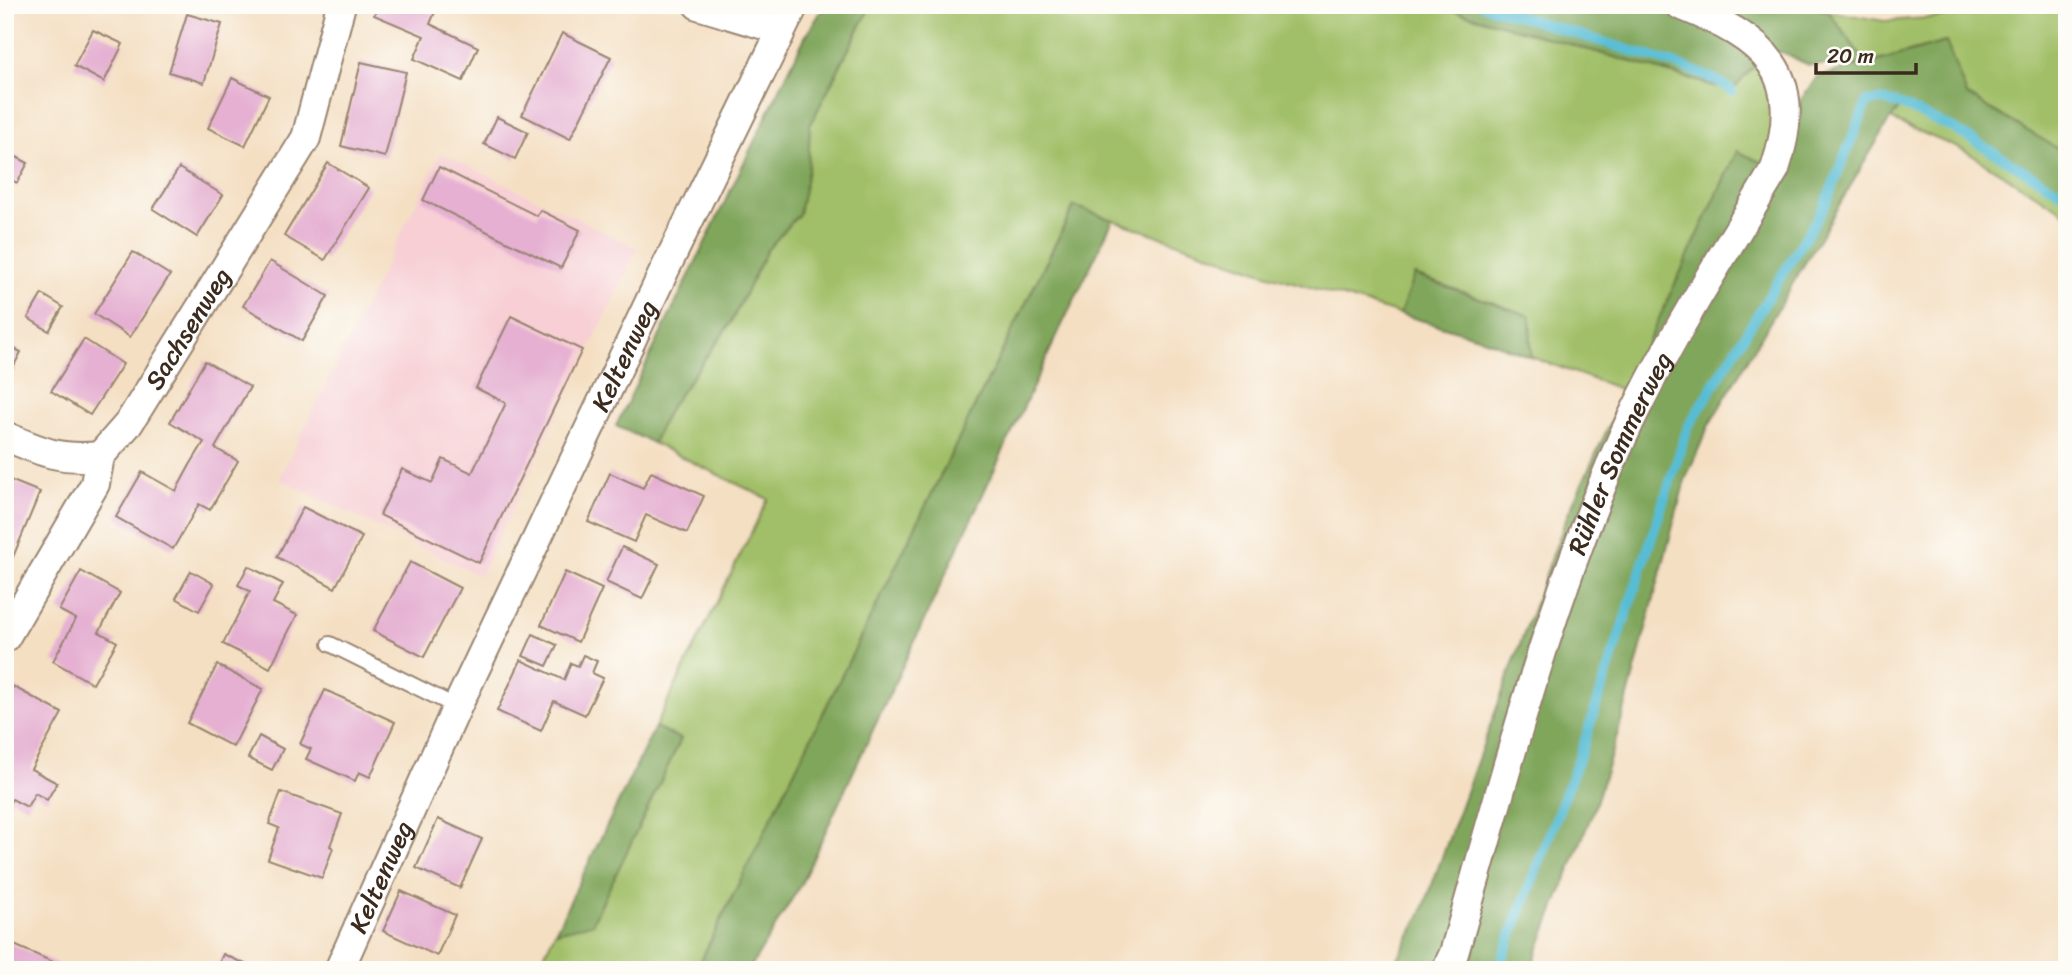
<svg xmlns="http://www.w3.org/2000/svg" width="2072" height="975" font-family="Sriracha,sans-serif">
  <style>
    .built { fill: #f7cfd5 }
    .green { fill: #a1bf67; stroke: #6e7442; stroke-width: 2 }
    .forest { fill: #80a65c; stroke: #5e683d; stroke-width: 2 }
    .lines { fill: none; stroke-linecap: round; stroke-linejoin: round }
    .stream { stroke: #57bdd5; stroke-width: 10 }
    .building { fill: #e5b0d2 }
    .lane-casing { stroke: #988470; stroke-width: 18 }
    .street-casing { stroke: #988470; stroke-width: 32 }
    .lane { stroke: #fff; stroke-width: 14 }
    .street { stroke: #fff; stroke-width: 28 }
    .labels { text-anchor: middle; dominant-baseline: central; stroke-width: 7; stroke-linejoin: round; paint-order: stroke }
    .street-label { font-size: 26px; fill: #3b2a1e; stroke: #fdfcf7 }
  </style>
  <rect width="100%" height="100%" fill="#fdfcf7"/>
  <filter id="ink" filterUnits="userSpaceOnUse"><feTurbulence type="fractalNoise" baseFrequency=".0143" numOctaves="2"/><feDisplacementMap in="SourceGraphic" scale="14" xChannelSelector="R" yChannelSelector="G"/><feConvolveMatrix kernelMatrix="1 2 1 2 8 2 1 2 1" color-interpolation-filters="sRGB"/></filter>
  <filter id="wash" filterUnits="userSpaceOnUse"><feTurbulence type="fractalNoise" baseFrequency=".00686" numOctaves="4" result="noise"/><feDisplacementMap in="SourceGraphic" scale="28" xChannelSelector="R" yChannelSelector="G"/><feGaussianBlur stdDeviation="1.57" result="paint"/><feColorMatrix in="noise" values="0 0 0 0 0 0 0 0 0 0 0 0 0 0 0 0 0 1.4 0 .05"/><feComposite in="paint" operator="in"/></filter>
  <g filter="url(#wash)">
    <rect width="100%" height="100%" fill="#f4dfc3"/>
    <!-- built -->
    <path class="built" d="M441,153L638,248L480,576L279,479Z"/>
    <!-- green -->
    <g class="green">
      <path d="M871,5H1434L1732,91L1765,54L1783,84L1775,169L1737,151L1626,391L1531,357L1530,316L1415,275L1400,314L1266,274L1074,206L696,970H537L555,932L592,923L681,739L655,727L768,499L653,443L668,410L730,324L767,250L799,214L810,125Z"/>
      <path d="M2017,5H2067V154L1966,95L1945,42L1866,64L1828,11L1884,21L1973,15Z"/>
      <path d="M1901,105L1954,129L2067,196V214L1965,151L1890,119Z"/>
    </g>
    <!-- forest -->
    <g class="forest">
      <path d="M825,5H871L810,125L808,170L799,214L767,250L730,324L668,410L653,443L616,426L805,37Z"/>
      <path d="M1434,5H1813L1828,11L1867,64L1946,42L1967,95L2067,154V196L1954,129L1902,105L1890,119L1709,425L1685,480L1623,716L1594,809L1530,970H1392L1422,912L1567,516L1737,151L1775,169L1787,119L1817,77L1862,65H1809L1781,52L1765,54L1732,91Z"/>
      <path d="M1074,206L1113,220L1060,329L801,884L749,970H696Z"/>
      <path d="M1414,275L1530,316L1531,357L1478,337L1400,314Z"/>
      <path d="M655,727L681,739L592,924L555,932Z"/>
    </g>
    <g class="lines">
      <!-- stream -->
      <g class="stream">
        <path d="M1483,5L1684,67L1718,81L1732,91"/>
        <path d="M1498,970L1580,755L1688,427L1824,207L1867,102L1881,100L1901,105L1954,129L2067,196"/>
      </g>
    </g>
    <g id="blocks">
      <!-- building -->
      <g class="building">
        <path d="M378,5H438L430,24L478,47L463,81L414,59L424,36L374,15Z"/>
        <path d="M187,14L222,24L204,83L169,72Z"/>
        <path d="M93,30L123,44L104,82L74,66Z"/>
        <path d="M562,33L611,57L570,139L522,115Z"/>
        <path d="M361,62L406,72L385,157L341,146Z"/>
        <path d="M232,78L269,96L245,146L208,128Z"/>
        <path d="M497,117L528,132L515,159L484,144Z"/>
        <path d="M5,151L28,163L17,183L5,177Z"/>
        <path d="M328,163L369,188L325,260L284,236Z"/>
        <path d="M439,167L537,216L540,210L580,230L561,268L423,200Z"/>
        <path d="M179,168L223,195L197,237L153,209Z"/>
        <path d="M133,252L170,275L130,337L94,314Z"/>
        <path d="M270,261L328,296L302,341L243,306Z"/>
        <path d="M42,294L63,307L49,331L28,318Z"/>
        <path d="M511,316L582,350L479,563L380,515L402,469L432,483L443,459L472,473L506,403L476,388Z"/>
        <path d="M84,339L123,364L90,415L51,391Z"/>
        <path d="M5,344L21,352L5,383Z"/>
        <path d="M205,361L250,387L215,448L238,461L210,510L199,504L173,549L116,517L142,472L176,491L190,465L204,442L170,422Z"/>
        <path d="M651,472L704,496L687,533L646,515L634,542L588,522L610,473L643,488Z"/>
        <path d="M5,478L40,492L8,569L5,568Z"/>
        <path d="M303,507L362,537L335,588L277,557Z"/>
        <path d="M622,547L659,564L642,599L606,582Z"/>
        <path d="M410,562L460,588L424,657L373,631Z"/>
        <path d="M248,566L283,584L273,603L297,615L270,668L223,644L250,591L238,585Z"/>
        <path d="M81,571L120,593L99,632L117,642L93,684L53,661L76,619L59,610Z"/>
        <path d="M191,571L214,584L199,611L176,598Z"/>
        <path d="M565,572L602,589L578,642L541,625Z"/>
        <path d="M533,634L557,645L547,666L523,656Z"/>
        <path d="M583,655L597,661L592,673L603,678L585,715L554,701L541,731L497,711L521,660L564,680L571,663L578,666Z"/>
        <path d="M217,665L263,689L233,747L187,723Z"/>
        <path d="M12,686L62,713L31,769L57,783L47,800L35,793L27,807L12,799L5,810V759L7,755L5,754V698Z"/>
        <path d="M325,690L395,722L370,777L359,772L355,781L306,759L311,749L300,744Z"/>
        <path d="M259,736L283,749L272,770L248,758Z"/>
        <path d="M281,792L342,814L330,846L333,848L322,878L268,859L279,828L269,824Z"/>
        <path d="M438,819L482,839L460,888L416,868Z"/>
        <path d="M401,891L455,915L437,956L383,931Z"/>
        <path d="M5,941L60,965L58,970H5Z"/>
        <path d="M223,954L258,970H216Z"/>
      </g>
    </g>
  </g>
  <g filter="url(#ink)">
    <use href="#blocks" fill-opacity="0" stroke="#988470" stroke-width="2"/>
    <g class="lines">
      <defs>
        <path id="lane" d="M330,644L457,707"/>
        <g id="street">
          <path d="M698,5L781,30"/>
          <path d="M5,436C42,452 59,460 100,456"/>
          <path id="s1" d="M5,638L95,484L100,456L129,423L306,138L341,5"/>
          <path id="s2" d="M339,970L457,707L668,263L794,5"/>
          <path id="s3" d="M1446,970L1454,953C1503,784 1546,612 1617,450C1660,352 1720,261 1775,169C1807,72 1765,39 1680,5"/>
        </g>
      </defs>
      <!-- lane casing -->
      <use href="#lane" class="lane-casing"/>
      <!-- street casing -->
      <use href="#street" class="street-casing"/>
      <!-- lane -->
      <use href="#lane" class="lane"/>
      <!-- street -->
      <use href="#street" class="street"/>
    </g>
  </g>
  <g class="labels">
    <!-- street labels -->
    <g class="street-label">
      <text stroke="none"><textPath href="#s1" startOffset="362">Sachsenweg</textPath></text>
      <text stroke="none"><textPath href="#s2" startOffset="677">Keltenweg</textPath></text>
      <text stroke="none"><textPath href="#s3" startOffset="546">Rühler Sommerweg</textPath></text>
      <text stroke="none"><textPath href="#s2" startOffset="102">Keltenweg</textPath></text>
    </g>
  </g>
  <!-- margin -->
  <rect width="2072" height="975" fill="none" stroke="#fdfcf7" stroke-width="28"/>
  <!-- scale -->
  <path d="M1816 63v10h100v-10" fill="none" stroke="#3b2a1e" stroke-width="3.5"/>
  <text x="1827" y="63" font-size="21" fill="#3b2a1e" stroke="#fdfcf7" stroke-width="5" paint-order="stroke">20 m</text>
</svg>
